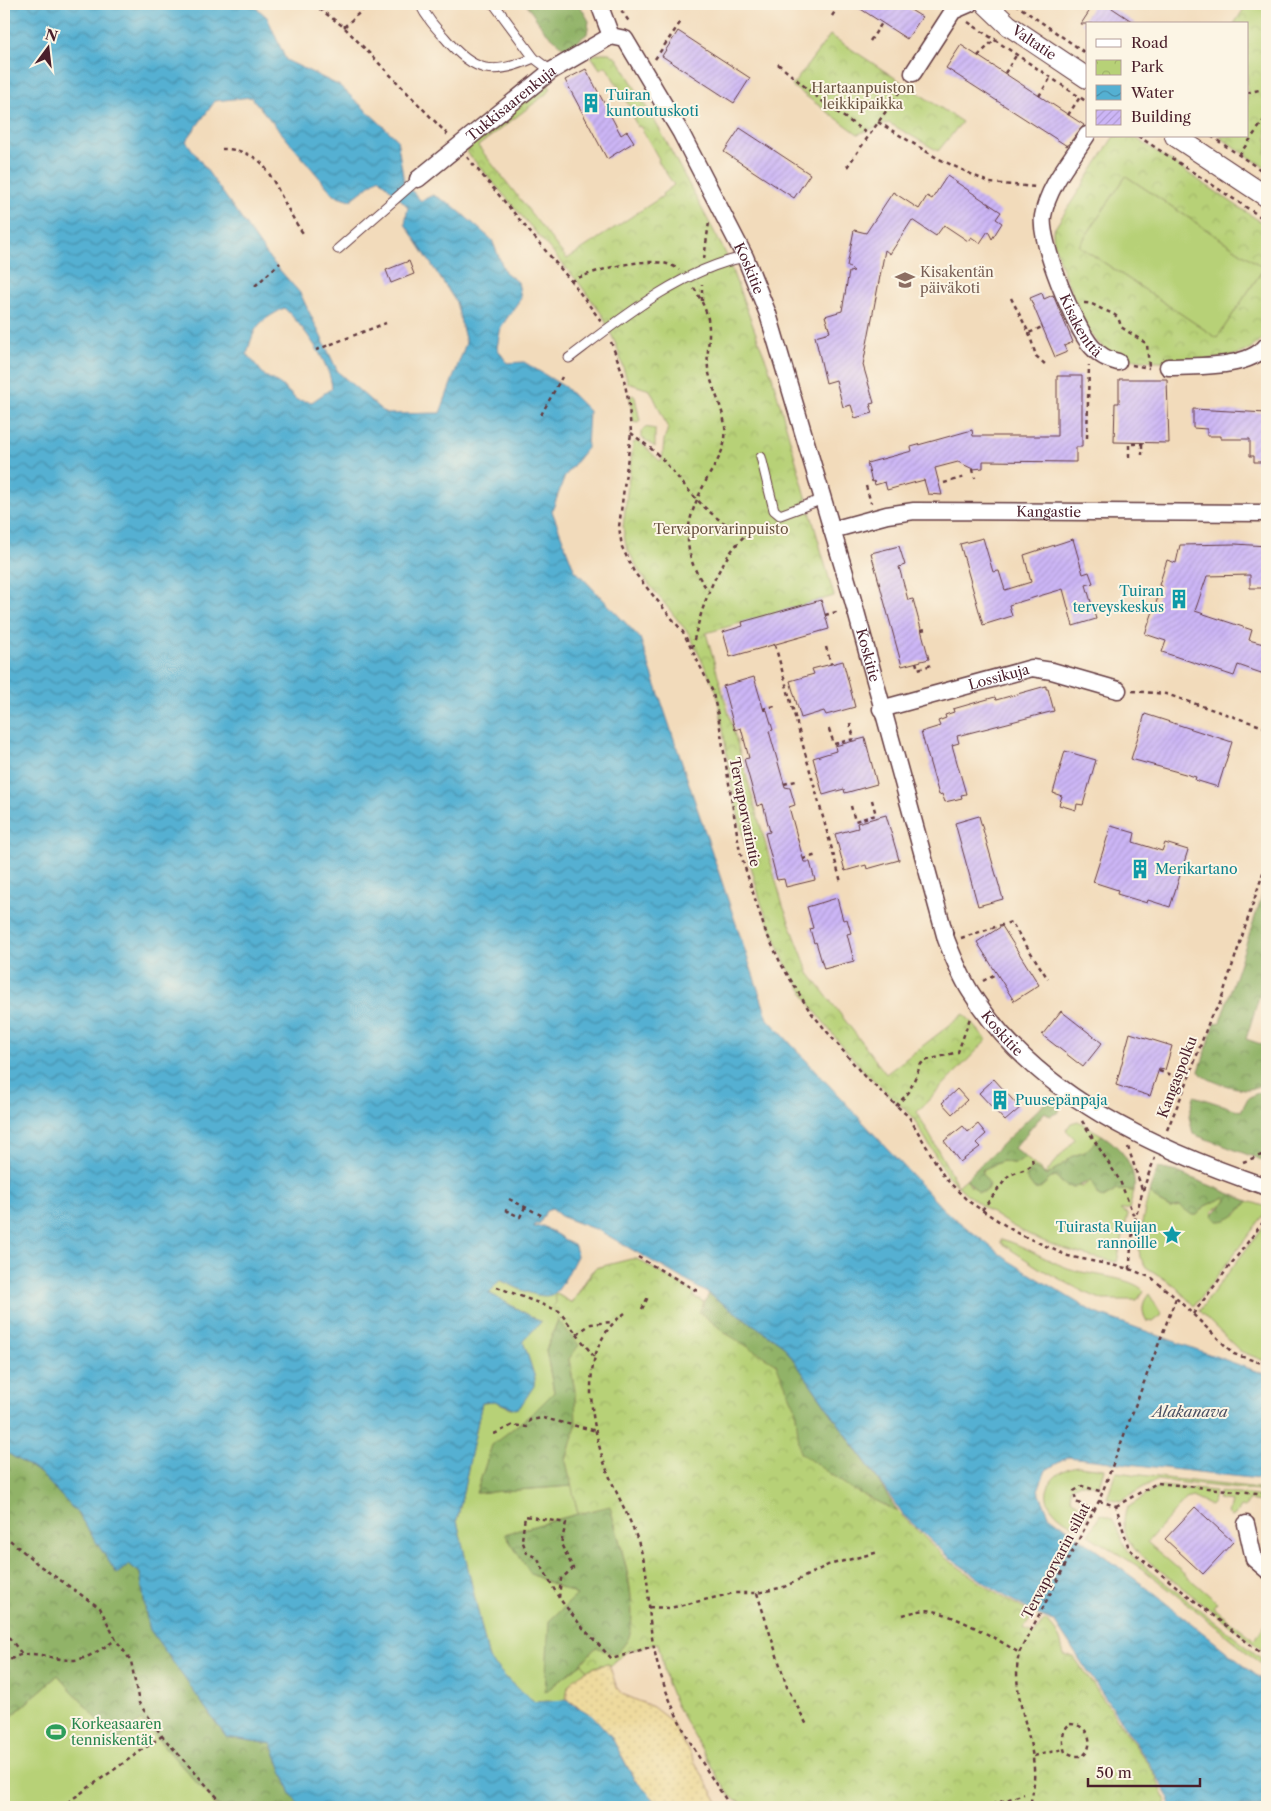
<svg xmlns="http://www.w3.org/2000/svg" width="1271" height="1811" font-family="'Libre Caslon Text',serif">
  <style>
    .grass { fill: #b7d177; stroke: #807851 }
    .forest { fill: url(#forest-crowns); stroke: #6e694a }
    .sand { fill: url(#sand-dots); stroke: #9c7c64 }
    .park { fill: url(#park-crowns); stroke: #807851; fill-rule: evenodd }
    .water { fill: url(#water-waves); stroke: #4f687e; fill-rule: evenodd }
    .building { fill: url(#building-hatch) }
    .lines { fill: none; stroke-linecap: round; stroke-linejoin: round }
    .service-casing { stroke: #633b41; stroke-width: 11 }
    .minor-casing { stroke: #633b41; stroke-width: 19 }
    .tertiary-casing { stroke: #633b41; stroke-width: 22 }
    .path { stroke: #633b41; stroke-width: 2.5; stroke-dasharray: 4 4; stroke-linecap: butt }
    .service { stroke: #fff; stroke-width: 9 }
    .minor { stroke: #fff; stroke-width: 16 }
    .tertiary { stroke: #fff; stroke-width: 20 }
    .labels { text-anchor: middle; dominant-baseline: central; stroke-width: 4; stroke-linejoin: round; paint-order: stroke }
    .street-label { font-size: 14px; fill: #4a1f2b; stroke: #fcf5e5 }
    .park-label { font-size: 14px; fill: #6b5442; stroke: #fcf5e5 }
    .culture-label { font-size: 14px; fill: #0d838f; stroke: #fcf5e5; text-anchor: start }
    .education-label { font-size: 14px; fill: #785e54; stroke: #fcf5e5; text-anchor: start }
    .leisure-label { font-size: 14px; fill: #27864d; stroke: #fcf5e5; text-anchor: start }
    .water-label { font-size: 15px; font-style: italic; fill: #4e5265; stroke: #fcf5e5 }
  </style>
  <defs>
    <pattern id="forest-crowns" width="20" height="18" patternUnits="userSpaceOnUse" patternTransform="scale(1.25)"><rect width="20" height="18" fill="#91b368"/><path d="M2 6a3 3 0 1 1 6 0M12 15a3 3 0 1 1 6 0" fill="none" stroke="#789156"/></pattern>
    <pattern id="sand-dots" width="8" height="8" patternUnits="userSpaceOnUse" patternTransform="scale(1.25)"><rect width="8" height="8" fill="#eeda9e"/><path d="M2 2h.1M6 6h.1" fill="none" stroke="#cebb88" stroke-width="1.8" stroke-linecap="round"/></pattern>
    <pattern id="park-crowns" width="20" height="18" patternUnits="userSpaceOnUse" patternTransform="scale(1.25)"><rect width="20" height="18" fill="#b7d177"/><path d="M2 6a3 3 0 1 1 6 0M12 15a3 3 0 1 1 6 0" fill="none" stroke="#9fb367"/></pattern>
    <pattern id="water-waves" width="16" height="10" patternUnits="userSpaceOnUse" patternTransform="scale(1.25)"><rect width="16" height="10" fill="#54b0d2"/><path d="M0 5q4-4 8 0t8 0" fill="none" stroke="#488fab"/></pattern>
    <pattern id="building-hatch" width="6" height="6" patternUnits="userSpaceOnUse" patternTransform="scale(1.25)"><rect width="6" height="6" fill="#ccb6f6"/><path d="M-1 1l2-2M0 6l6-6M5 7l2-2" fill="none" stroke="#b19cd3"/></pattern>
  </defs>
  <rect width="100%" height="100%" fill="#fcf5e5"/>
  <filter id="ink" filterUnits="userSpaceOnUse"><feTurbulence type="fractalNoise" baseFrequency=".02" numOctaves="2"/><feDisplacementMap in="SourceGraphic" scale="10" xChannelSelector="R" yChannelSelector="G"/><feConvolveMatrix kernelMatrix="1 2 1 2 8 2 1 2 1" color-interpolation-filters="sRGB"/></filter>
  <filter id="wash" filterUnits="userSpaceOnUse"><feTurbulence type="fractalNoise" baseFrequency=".0096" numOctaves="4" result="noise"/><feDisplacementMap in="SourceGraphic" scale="20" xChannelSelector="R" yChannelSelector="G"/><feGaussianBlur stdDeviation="1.12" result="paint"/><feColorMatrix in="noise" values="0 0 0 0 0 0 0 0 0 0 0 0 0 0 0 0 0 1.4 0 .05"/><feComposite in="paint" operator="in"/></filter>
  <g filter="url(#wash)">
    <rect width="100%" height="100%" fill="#f2dbbb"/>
    <!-- grass -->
    <g class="grass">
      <path d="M1126,176L1264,268L1217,338L1079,246Z"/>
      <path d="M633,395L635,397L640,421L638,423L633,422L630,397Z"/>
      <path d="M645,427L655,429V447L641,437V432Z"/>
      <path d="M1078,1121L1102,1135L1085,1152L1073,1156L1059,1169L1044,1176L1034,1189H1039L1051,1178L1057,1177L1062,1183L1082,1187L1091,1180L1098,1196L1103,1198L1117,1190L1134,1191L1129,1209L1120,1210L1128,1214L1117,1262C1057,1252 1003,1228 958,1186L966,1179L971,1187L982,1170L1002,1161C1012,1163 1017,1166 1025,1157L1045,1174L1075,1139L1066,1130L1071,1123Z"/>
      <path d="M1149,1192L1159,1202L1170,1208L1180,1206L1197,1215L1205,1206L1225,1197L1227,1200L1212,1212L1237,1215L1248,1201L1267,1207V1211L1194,1306L1175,1286L1146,1267L1140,1257L1138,1240Z"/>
      <path d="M1267,1222V1362L1240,1351L1199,1311Z"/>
      <path d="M1001,1239C1025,1245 1051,1264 1077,1271C1093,1275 1133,1278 1144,1291L1137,1300H1103L1084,1292L1039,1268L1001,1243Z"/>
      <path d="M599,1267L614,1297L557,1314L558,1320L546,1350L554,1392L534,1412L476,1493L572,1486L578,1514L505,1534L531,1574L577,1595L545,1692L582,1663L587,1670L568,1686L566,1700L535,1702L511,1683L489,1659L457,1521L482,1402L495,1401L510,1408L520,1407L535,1378L523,1341L541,1322L489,1293L499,1280C517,1287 536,1300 555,1293L572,1303L591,1272Z"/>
      <path d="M1149,1294L1162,1315L1153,1322L1146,1321C1141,1309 1142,1303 1149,1294Z"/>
      <path d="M1079,1466L1104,1469L1099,1486L1080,1483L1071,1488L1070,1498L1089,1512L1079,1528C1070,1524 1060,1519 1053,1510C1036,1491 1056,1468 1079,1466Z"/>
      <path d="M1116,1472L1267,1490V1492L1156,1480L1120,1501L1107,1498Z"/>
      <path d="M1160,1486L1215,1491L1213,1504L1211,1506L1192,1497L1186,1499L1147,1542L1217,1602L1213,1607L1255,1640L1267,1620V1654L1138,1553C1126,1540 1120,1525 1127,1508Z"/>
      <path d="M1219,1492L1267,1497V1503L1249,1500L1245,1507L1240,1506L1235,1515L1231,1517L1228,1513L1231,1502L1218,1500Z"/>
      <path d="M1101,1514L1112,1518L1125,1546L1133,1557L1267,1663V1669L1198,1612L1144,1570L1088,1535Z"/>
      <path d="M58,1675L117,1741L141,1720L218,1807H4V1723Z"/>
    </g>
    <!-- forest -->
    <g class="forest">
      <path d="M526,4H579L589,21L587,34L566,50L544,30Z"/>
      <path d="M1267,881V971L1246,1039L1267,1046V1081C1263,1084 1255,1088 1249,1089C1238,1090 1204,1081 1199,1071L1215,1023L1220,1022Z"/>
      <path d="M1267,1088V1162L1193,1134L1189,1116L1194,1096L1241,1111L1248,1098Z"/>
      <path d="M1049,1099L1059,1108V1112L1050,1116L1045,1112L1014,1148L1025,1157C1017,1166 1012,1163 1002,1161L982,1170V1174C988,1181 992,1184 985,1192H978L966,1179Z"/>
      <path d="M1102,1135C1121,1147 1137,1167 1134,1191L1117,1190L1103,1198L1098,1196L1091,1180C1077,1187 1069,1193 1057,1177L1051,1178L1039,1189H1034L1026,1178L1028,1172L1034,1168L1047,1176L1073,1156L1085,1152Z"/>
      <path d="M1158,1168L1177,1172L1248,1201C1240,1211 1231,1222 1217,1221L1212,1215L1227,1200L1225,1197L1205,1206L1197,1215H1192L1180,1206L1170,1208L1159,1202L1149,1192Z"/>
      <path d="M709,1294L783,1345L877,1479L898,1512L853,1490L799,1453L795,1407L727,1334L699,1312Z"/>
      <path d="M558,1320L579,1345L569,1360L575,1390L576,1426L566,1461L572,1486L476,1493L492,1445L534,1412L554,1392L546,1350Z"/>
      <path d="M4,1451L40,1473L78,1514L117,1574L129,1564L140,1573L148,1627L226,1737L272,1744L291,1794L300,1807H218L141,1720L117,1741L58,1675L4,1723Z"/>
      <path d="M610,1505C619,1545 636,1588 631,1629C630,1640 622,1648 615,1655L596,1647L582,1663L545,1692L549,1621L577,1595L531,1574L505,1534Z"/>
    </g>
    <!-- sand -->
    <path class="sand" d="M609,1664L617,1688L622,1694L653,1707L671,1721L721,1807H658L653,1798L634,1779L622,1756L577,1705L566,1700C567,1696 567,1691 568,1688C573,1674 596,1665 609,1664Z"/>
    <!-- park -->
    <g class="park">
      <path d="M1247,4H1267V169L1218,136H1247V24H1234Z"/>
      <path d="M830,35L962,122L938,151L889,123L858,134L792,86Z"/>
      <path d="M601,53H609L618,59L661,132L725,252L772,376L834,596L706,633L783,906L809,973L886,1074L964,1014L987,1040L917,1112L958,1186L947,1175L912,1116L866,1073L841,1045L812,1007L785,963L761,903L743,837L733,793L717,692L689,634L640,573L626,546L623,527L633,443L639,441L661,462C665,451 661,441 668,430C668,427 652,393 650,390L628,383L617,347L603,316L579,283L467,152L466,149L543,84L548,85L551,88L545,95L478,146L567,259L663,196L662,194L674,185L658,161L659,159L640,126L638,127L633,118L635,116L606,66L600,69L591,56Z"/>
      <path d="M1114,136H1133L1267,226V334C1259,343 1249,351 1236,355C1207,362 1133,366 1108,351C1102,347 1095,340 1091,334C1081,316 1051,250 1053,231ZM1126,176L1264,268L1217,338L1079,246Z"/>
      <path d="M631,1259H637L695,1293L693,1296L704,1302L699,1312L727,1334L776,1364L795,1407L800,1453L853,1490L898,1512L947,1559L997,1594L1033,1614L1024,1629L1034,1635L1045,1620C1059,1631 1060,1640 1064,1655L1074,1657L1155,1774L1166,1801L1163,1807H750L731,1797L720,1781L676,1705L667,1683L658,1643L626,1652L610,1666L609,1664L600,1665L587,1670L582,1663L596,1647L615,1655C622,1648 630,1640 631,1629C636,1589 620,1545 610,1506L578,1514L566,1461L576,1426L575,1390L569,1359L579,1345L558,1320L557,1314L554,1313L552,1307L556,1303L555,1293L572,1303L595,1268Z"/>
    </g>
    <!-- water -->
    <path class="water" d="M4,4H252L267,17L286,60L340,86L397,139L404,182L421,201L433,195L452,205L492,240L505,272L518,282L521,298L501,327L497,348L507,363L524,362L565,387L589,411L587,448L565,476L552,511L574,569L640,638L768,1019L944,1210L1009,1261L1093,1312L1267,1375V1480L1068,1457L1046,1470L1038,1490L1049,1515L1147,1588L1267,1684V1807H1169L1170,1799L1156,1774L1054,1621L1038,1615L998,1592L950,1558L903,1515L783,1345L709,1294L600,1231L562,1217L552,1209L546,1211L540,1223L534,1225V1227L543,1226L575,1246L577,1256C572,1265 562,1287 555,1293C543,1303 512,1285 500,1280L489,1293L541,1322L523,1341L535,1378L534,1386L520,1407L515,1409L495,1401L482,1402L457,1521L489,1659L511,1683L535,1702L566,1700L593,1716L611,1736L634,1779L653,1798L658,1807H300L291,1794L272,1744L226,1737L148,1627L140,1573L129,1564L117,1574L78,1514L40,1473L4,1451ZM251,97L334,195L351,200L379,178L408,207L405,224L456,302L466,343L440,413L386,414L338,372L300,293L270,259L186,141L215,101ZM284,308C303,326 330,362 332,388L312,402L297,400L280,384L265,376L247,354C255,325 257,323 284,308Z"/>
    <g id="blocks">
      <!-- building -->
      <g class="building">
        <path d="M853,4H901L922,17L907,39Z"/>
        <path d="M1094,4H1106L1136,24H1081Z"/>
        <path d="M678,31L750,78L734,103L662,56Z"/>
        <path d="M961,45L1084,125L1067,146L946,68Z"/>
        <path d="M586,69L621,135L627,131L634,142L607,159L565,80Z"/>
        <path d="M740,128L810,174L794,198L724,152Z"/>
        <path d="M947,176L1001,212L996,219L1002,223L992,239L988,231L980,243L971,237L968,241L944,225L936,236L912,220L890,254L885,250L863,365L874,403L870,404L873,413L855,418L851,405L843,407L836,380L826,383L815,336L830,332L825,316L842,311L849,272L854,271L847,266L854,230L866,233L893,192L919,209L927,196L932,199Z"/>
        <path d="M409,261L414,274L391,283L386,270Z"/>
        <path d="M1042,293L1044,299L1053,295L1073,342L1064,346L1067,352L1055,357L1030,298Z"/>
        <path d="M1057,376H1082V447H1076V462L983,461V468L973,469L958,462L935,468L942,495L928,494L924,480L887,490L885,482L875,485L874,481L872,482L867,463L912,451L911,447L972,430L973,436H1057Z"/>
        <path d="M1119,379H1167L1169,443L1114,442L1115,403H1119Z"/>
        <path d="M1193,409L1267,413V462H1254V456H1250V439H1221V436H1207V429L1193,428Z"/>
        <path d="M983,538L993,572L999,571L1005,590L1031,582L1024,555L1073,539L1083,574L1089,572L1093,583L1086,585L1096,619L1073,626L1063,589L1009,605L1012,616L983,625L960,544Z"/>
        <path d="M1235,544L1267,546V588H1250V575L1207,576L1195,611L1252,630L1249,640L1267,645V675L1238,665L1234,676L1162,652L1166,641L1145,634L1162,586L1159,585L1167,560L1176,563L1180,545Z"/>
        <path d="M899,546L905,565L899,567L908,600L913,599L929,659L902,666L871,553Z"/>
        <path d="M821,600L829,629L730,657L723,632L743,626L742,622Z"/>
        <path d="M843,661L855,707L826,715L824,711L801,718L790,681L814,674L812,669Z"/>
        <path d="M754,677L764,711L767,710L773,730L769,731L785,787L790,788L795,805L789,807L804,862H810L815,880L786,887L784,879L777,880L765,833L770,832L763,804L757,806L744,759L749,758L741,728L735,730L723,686Z"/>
        <path d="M1046,686V689H1048L1054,711L957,736L959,743L952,745L966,794L961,795L962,798L945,802L942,794L939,795L921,732L940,726L938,721L946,718L945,715L954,712L953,709L995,697L996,700Z"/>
        <path d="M1145,714L1232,742L1218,787L1195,780L1196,777L1131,759Z"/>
        <path d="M865,738L877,784L845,793L844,789L823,795L813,758L836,751L835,746Z"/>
        <path d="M1065,751L1096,760L1083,805L1077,804L1076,810L1059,805L1062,796L1053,793Z"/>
        <path d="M886,815L899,860L867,869L866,865L845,871L835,834L858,828L857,823Z"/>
        <path d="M979,816L1003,899L978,906L955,823Z"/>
        <path d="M1111,826L1135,833L1133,842L1162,851L1165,843L1188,850L1170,907L1148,900L1147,903L1117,894L1118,890L1093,882Z"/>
        <path d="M837,898L843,920L847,919L851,933L847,934L854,961L824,969L816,942L814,943L810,929L813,928L807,907Z"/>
        <path d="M1002,926L1039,985L1014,1001L977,942Z"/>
        <path d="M1061,1011L1102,1043L1083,1067L1042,1035Z"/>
        <path d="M1130,1033L1172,1046L1165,1070L1159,1069L1150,1096L1116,1085Z"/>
        <path d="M994,1079L1020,1108L1005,1121L979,1093Z"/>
        <path d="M957,1089L967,1100L952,1114L942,1103Z"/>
        <path d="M978,1124L986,1134L976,1143L980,1147L960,1162L944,1141L963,1126L968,1132Z"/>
        <path d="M1195,1507L1233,1542L1203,1574L1165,1539Z"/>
      </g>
    </g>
  </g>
  <g filter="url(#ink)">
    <use href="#blocks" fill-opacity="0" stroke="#633b41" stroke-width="1"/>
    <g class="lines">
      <defs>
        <g id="service">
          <path d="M420,4C426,17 435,27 445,38C474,73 493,76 534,58"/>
          <path d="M494,4L534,58L551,71"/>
          <path d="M338,249L418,179"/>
          <path d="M569,358C619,320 682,269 745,257"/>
          <path d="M761,457L774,510L780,515L815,502"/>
        </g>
        <g id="minor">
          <path d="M599,4L611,36"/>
          <path d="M913,73L953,11L969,4"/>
          <path id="s1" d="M1087,135C1071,160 1048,186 1043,216C1039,241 1074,327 1092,347C1100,356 1107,359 1118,362"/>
          <path id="s2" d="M418,179L551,71L611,36L625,39L681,133L745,257L768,314L852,597L946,939C953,957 960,975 970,991C1035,1096 1155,1149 1267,1187"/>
          <path d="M1168,367C1195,366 1249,369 1267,345"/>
          <path id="s3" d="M832,530L887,515L914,511L1267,513"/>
          <path id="s4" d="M881,709L1032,668L1052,671L1118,690"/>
          <path d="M1246,1524L1254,1559L1267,1570"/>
        </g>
        <g id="tertiary">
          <path id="s5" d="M986,4L1008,25L1087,78"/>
          <path d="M1175,136L1267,197"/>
        </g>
      </defs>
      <!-- service casing -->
      <use href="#service" class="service-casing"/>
      <!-- minor casing -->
      <use href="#minor" class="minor-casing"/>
      <!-- tertiary casing -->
      <use href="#tertiary" class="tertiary-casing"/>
      <!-- path -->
      <g class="path">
        <path d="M313,4L344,27L449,136"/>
        <path d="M617,4L630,23"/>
        <path d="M1015,4L1087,54"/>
        <path d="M832,16L840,4"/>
        <path d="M968,22L1087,102"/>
        <path d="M344,27L369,4"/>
        <path d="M870,41L882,23"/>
        <path d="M978,56L996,38"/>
        <path d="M655,59L682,20"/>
        <path d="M778,64L823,102"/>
        <path d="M1005,73L1017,54"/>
        <path d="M837,83L823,102L869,135"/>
        <path d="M1247,93L1267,88"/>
        <path d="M1039,96L1051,77"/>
        <path d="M1068,115L1080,97"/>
        <path d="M878,122L937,158L990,183L1036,187"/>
        <path d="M1138,136L1267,221"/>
        <path d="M1211,136L1267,174"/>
        <path d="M222,149C235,148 256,155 264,166C279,187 287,212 303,233"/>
        <path d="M1239,155L1267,116"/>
        <path d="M467,157L571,281L601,321"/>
        <path d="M847,167L905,84"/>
        <path d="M704,259L709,222"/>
        <path d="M571,281C595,270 658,251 679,270"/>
        <path d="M255,286L280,263"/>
        <path d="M694,288C699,296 704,305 707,315C712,332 706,351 708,368C712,392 728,414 725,439C723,453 715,465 708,477C686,518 677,550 708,590"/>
        <path d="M1011,298L1029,333L1042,327"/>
        <path d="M702,301V284"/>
        <path d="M1084,303C1094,303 1096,307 1104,310C1115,315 1118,314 1121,327L1147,344L1149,368"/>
        <path d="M1029,333L1036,356L1047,366"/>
        <path d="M611,342L623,374L629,405L631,433L619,527L622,547L634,572L683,632L712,690L718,715L740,852L765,930L781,964L809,1010L864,1076L909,1117L945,1178L968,1201L1017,1233L1068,1256L1130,1269L1152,1278L1176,1298L1099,1501L1019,1653C1008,1708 1048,1751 1029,1807"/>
        <path d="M316,350L386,323"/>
        <path d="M1132,365L1149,368"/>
        <path d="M541,415L562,377"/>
        <path d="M631,433C641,441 654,450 663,460C687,487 709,521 746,534L769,521"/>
        <path d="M1087,438L1089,365"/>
        <path d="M1142,444V455"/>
        <path d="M1129,457V444H1142L1143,442"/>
        <path d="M973,469L975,478"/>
        <path d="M944,483L965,477"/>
        <path d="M866,486L871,503"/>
        <path d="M825,615L840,611"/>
        <path d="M921,630L926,629"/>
        <path d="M775,645L841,882"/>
        <path d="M826,647L831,664"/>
        <path d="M692,648C702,605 715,566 746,534"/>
        <path d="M916,662L918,669L932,665"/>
        <path d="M1132,691L1166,694L1267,728"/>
        <path d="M763,709L775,706"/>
        <path d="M850,723L854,739"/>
        <path d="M829,729L834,744L854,739L855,741"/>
        <path d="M784,784L796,781"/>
        <path d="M872,800L876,815"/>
        <path d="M851,806L855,821L876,815L877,817"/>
        <path d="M803,859L817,855"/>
        <path d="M961,938L1011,922L1048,979"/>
        <path d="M983,981L997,973"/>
        <path d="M1159,1071L1188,1080"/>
        <path d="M896,1106L909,1092L921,1064L924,1061L958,1052L970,1018"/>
        <path d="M1082,1121L1120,1181L1135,1219"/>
        <path d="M1267,1122L1265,1125V1137L1267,1140"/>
        <path d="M1167,1130L1188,1080L1211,1016L1219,1006L1267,861"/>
        <path d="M1128,1147L1142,1189"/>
        <path d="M1243,1162L1267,1153"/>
        <path d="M509,1199L543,1216"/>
        <path d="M505,1210L520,1217L525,1207"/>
        <path d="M982,1210L1009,1175L1026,1169L1033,1164L1032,1158"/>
        <path d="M638,1257L699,1292"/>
        <path d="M1130,1269C1130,1230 1140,1194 1155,1158"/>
        <path d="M497,1287L559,1311L595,1358"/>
        <path d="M1176,1298L1234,1354L1267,1365"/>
        <path d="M642,1309L649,1295"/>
        <path d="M625,1313C580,1345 588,1408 602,1456C612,1489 633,1520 642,1554C651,1584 647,1617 654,1648C665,1706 698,1758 731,1807"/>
        <path d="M1193,1314L1267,1217"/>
        <path d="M577,1334L591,1324L612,1322"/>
        <path d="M494,1434L513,1425L527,1427L530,1420L543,1418L597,1431"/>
        <path d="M1099,1501L1116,1506L1129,1549L1267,1658"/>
        <path d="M1116,1506L1157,1483L1267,1494"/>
        <path d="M1095,1511L1076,1502L1074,1491L1082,1486L1103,1492"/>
        <path d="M4,1535L40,1566L100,1608L116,1640L131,1661L139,1703L162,1736L226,1807"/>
        <path d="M1266,1537L1267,1528"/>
        <path d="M757,1593L787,1687L808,1727"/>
        <path d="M559,1598L537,1558L527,1553L522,1540L525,1516L566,1523L561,1544L573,1568L561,1579L559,1598L583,1628L612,1659L653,1646"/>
        <path d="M649,1607L670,1608L734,1593H757L784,1587L828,1565L879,1552"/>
        <path d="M903,1615C913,1612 924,1609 934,1611C956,1616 1000,1640 1019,1653"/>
        <path d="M4,1631L22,1654"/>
        <path d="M4,1665C25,1644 45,1659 70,1660C86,1661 102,1648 116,1640"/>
        <path d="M1070,1724C1088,1724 1096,1744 1083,1756H1075L1065,1752C1062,1744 1061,1730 1070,1724Z"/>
        <path d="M1034,1756L1063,1749"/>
        <path d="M61,1807L162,1736"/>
        <path d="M985,1807L1024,1794"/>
      </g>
      <!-- service -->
      <use href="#service" class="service"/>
      <!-- minor -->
      <use href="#minor" class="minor"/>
      <!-- tertiary -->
      <use href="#tertiary" class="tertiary"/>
    </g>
  </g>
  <!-- icons -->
  <defs>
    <symbol id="building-bare" viewBox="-9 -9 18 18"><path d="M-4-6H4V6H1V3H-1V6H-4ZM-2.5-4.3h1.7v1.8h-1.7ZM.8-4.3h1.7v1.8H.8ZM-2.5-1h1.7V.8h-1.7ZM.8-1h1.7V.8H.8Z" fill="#0f9aa8" stroke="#fcf5e5" stroke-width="2.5" paint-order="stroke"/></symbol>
    <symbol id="school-bare" viewBox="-9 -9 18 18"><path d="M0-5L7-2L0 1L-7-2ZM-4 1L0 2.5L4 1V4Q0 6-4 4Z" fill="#8d6e63" stroke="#fcf5e5" stroke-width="2.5" paint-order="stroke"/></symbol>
    <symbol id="sight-bare" viewBox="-9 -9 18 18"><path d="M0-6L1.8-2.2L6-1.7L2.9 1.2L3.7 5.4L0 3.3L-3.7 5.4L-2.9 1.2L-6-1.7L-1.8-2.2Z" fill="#0f9aa8" stroke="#fcf5e5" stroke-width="2.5" paint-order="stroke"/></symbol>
    <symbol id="stadium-bare" viewBox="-9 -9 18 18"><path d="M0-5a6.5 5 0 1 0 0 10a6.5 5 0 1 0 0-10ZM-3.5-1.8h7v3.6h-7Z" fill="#2e9e5b" stroke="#fcf5e5" stroke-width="2.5" paint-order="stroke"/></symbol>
  </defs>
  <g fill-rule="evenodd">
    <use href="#building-bare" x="577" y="89" width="28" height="28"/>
    <use href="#school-bare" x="891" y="266" width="28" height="28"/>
    <use href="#building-bare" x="1165" y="585" width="28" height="28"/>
    <use href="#building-bare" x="1126" y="855" width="28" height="28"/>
    <use href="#building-bare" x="986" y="1086" width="28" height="28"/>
    <use href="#sight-bare" x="1158" y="1221" width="28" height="28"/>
    <use href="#stadium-bare" x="42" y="1718" width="28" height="28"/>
  </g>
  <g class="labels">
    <!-- street labels -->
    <g class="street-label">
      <text stroke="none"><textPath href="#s5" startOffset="62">Valtatie</textPath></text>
      <text stroke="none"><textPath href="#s2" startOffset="120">Tukkisaarenkuja</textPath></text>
      <text stroke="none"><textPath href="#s2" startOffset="516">Koskitie</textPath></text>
      <text stroke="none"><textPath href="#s1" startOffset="210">Kisakenttä</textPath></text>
      <text stroke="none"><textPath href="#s3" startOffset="219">Kangastie</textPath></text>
      <text stroke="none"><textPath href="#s2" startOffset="921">Koskitie</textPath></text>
      <text stroke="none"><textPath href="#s4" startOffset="122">Lossikuja</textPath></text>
      <text transform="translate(745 812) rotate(79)">Tervaporvarintie</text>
      <text stroke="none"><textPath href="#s2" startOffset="1326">Koskitie</textPath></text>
      <text transform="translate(1177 1077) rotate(-69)">Kangaspolku</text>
      <text transform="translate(1056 1561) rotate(-62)">Tervaporvarin sillat</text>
    </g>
    <!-- park labels -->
    <g class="park-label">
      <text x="863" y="88">Hartaanpuiston<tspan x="863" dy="16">leikkipaikka</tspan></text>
      <text x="721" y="529">Tervaporvarinpuisto</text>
    </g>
    <!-- culture labels -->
    <g class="culture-label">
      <text x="606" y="95">Tuiran<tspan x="606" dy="16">kuntoutuskoti</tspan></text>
      <text x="1164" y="591" text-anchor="end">Tuiran<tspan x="1164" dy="16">terveyskeskus</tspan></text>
      <text x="1155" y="869">Merikartano</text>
      <text x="1015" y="1100">Puusepänpaja</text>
      <text x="1157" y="1227" text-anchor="end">Tuirasta Ruijan<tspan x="1157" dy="16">rannoille</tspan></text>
    </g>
    <!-- education labels -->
    <g class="education-label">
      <text x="920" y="272">Kisakentän<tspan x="920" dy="16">päiväkoti</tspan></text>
    </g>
    <!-- leisure labels -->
    <g class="leisure-label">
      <text x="71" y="1724">Korkeasaaren<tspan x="71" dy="16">tenniskentät</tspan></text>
    </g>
    <!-- water labels -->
    <g class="water-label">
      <text x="1190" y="1411">Alakanava</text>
    </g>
  </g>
  <!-- margin -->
  <rect width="1271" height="1811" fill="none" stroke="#fcf5e5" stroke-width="20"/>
  <!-- legend -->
  <rect x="1086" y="22" width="162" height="115" fill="#fcf5e5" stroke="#b59f9b"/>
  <rect x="1096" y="39" width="25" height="8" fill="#ffffff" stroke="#b59f9b"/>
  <text x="1131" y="48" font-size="15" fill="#4a1f2b">Road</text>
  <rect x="1096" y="60" width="25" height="15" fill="url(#park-crowns)" stroke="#b59f9b"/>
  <text x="1131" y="72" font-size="15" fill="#4a1f2b">Park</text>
  <rect x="1096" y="85" width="25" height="15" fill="url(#water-waves)" stroke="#b59f9b"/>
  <text x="1131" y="98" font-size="15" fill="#4a1f2b">Water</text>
  <rect x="1096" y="110" width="25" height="15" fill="url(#building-hatch)" stroke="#b59f9b"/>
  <text x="1131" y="122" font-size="15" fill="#4a1f2b">Building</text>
  <!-- north arrow -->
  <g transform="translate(48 48) rotate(15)" stroke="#fcf5e5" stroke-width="4" paint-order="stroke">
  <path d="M0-4L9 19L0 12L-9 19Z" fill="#4a1f2b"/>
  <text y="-8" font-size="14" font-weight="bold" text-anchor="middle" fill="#4a1f2b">N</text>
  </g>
  <!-- scale -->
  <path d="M1088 1778v8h112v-8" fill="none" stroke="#4a1f2b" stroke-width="2.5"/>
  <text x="1096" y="1778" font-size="15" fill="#4a1f2b" stroke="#fcf5e5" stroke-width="4" paint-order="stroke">50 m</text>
</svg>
